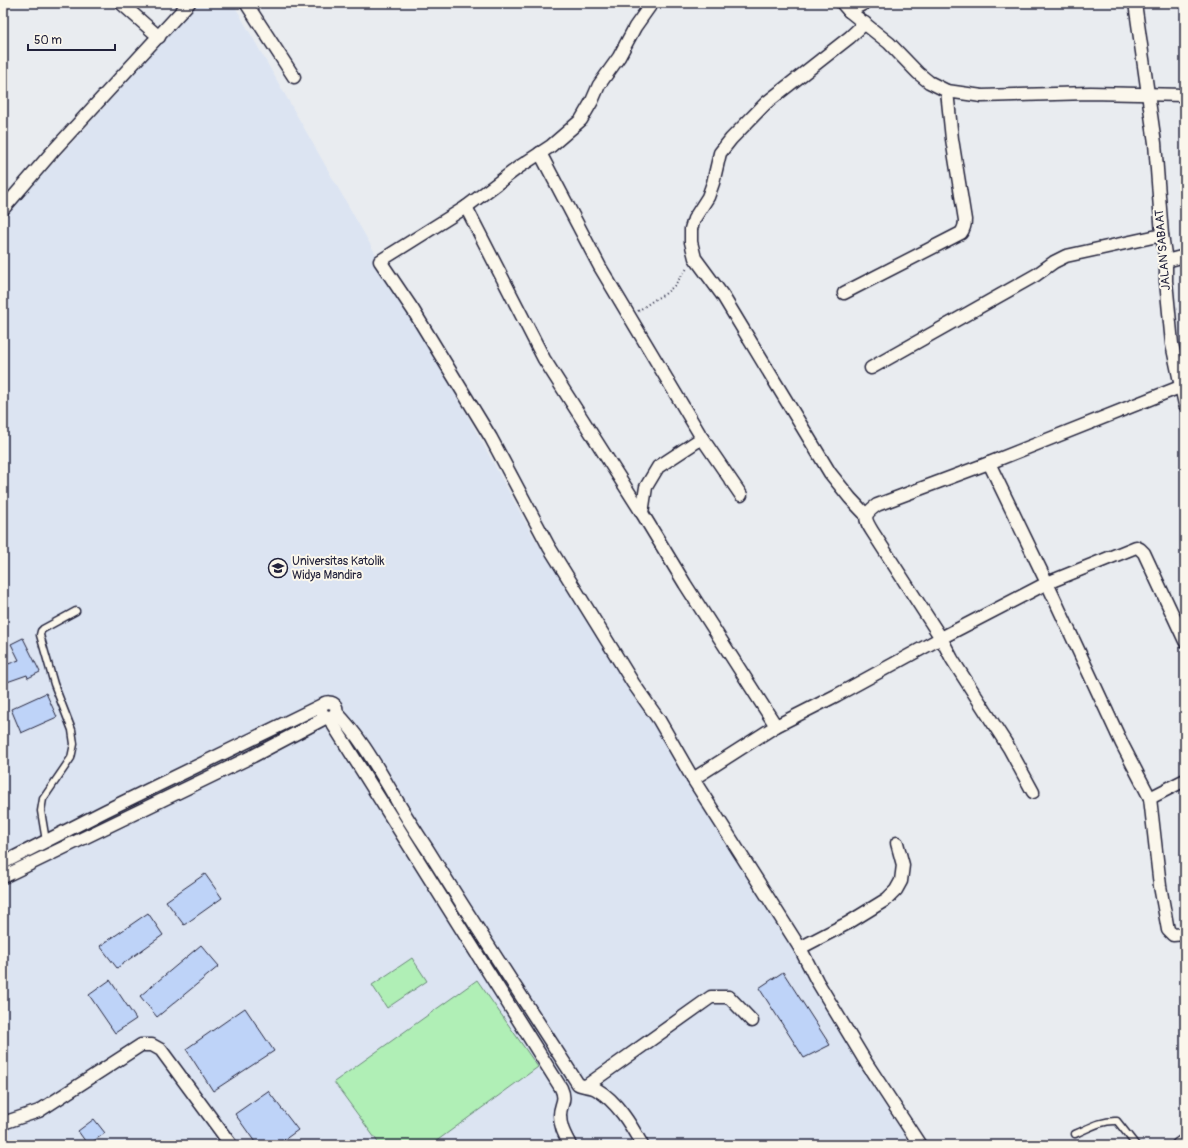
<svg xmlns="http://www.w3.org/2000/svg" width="1188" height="1148" font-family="Pangolin,sans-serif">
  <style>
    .built { fill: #dce4f2 }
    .green { fill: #b0efb6; stroke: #698878 }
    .building { fill: #bed3f8; stroke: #22223b }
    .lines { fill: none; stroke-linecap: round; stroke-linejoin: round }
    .lane-casing { stroke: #22223b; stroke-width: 9 }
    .street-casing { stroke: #22223b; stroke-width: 15 }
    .path { stroke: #22223b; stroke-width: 2; stroke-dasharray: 1 3; stroke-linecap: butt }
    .lane { stroke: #fbf7ec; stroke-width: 6 }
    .street { stroke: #fbf7ec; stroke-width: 12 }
    .labels { text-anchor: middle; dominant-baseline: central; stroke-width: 4; stroke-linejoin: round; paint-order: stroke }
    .street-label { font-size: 12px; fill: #22223b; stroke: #fbf7ec }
    .poi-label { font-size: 12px; fill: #22223b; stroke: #fbf7ec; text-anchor: start }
  </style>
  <rect width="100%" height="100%" fill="#e9ecf0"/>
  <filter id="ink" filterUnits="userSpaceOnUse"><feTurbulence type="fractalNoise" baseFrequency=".025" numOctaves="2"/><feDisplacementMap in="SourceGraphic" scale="8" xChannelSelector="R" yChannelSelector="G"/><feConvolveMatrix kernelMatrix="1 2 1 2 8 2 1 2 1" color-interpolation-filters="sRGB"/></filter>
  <g filter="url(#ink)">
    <!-- built -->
    <path class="built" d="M198,3H233L465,411L533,536L575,600L772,914L880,1098L911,1145H3V219Z"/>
    <!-- green -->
    <g class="green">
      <path d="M412,958L427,981L387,1008L372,985Z"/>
      <path d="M477,980L538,1067L431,1145H380L334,1082Z"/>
    </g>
    <!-- building -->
    <g class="building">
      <path d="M23,638L40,672L28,678L27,675L7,682L3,666L19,660L11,644Z"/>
      <path d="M46,693L57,717L21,733L11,709Z"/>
      <path d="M205,874L222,898L184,925L166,901Z"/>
      <path d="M148,913L163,935L117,968L100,946Z"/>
      <path d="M201,945L219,966L157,1017L140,996Z"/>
      <path d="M783,972L830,1045L804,1058L759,988Z"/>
      <path d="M110,980L136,1019L115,1033L89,995Z"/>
      <path d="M245,1008L274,1051L213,1091L186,1049Z"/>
      <path d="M268,1091L298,1130L277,1145H257L235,1114Z"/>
      <path d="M94,1119L105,1133L88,1145L78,1131Z"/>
    </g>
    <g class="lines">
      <defs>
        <g id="lane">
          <path d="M46,841L41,811L43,799L71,758L74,744L72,730L54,684L40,635L41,631L43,629L76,611"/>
          <path d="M1075,1134C1089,1128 1102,1120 1117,1121L1136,1145"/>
        </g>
        <g id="street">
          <path d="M121,3L159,37"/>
          <path d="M246,3L294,77"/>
          <path d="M652,3L635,27L619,57L599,85L592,101L581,120L551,146L519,167L466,207L380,261L413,310L491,438L549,547L601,631L633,683L659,720L693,779L800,948L817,981L867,1064L920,1145"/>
          <path d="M842,3L849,11L889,43L918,73L929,82L947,91L982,96L1090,93L1185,95"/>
          <path d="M1135,3L1155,143L1162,235L1166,261V281L1172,344L1185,405"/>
          <path d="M849,11L865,3"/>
          <path d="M865,23L850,37L766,103L731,139L720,153L713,183L708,197L694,219L691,229V242L695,258L723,296L830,473L850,498L866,515"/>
          <path d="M540,153L600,267L702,438L658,467L646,487L642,513L685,584L776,726"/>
          <path d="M466,207L544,359L642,513"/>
          <path d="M3,209L53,151L189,3"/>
          <path d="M1166,261L1185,256"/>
          <path d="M844,293L961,233C964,229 965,225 965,220L952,139L947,91"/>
          <path d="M871,368L1036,275L1054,262L1066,256L1162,235"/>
          <path d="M1185,385L989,463L1047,583L1122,744L1150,798L1160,886L1168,930L1173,935L1185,934"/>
          <path d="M702,438L741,495"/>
          <path d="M336,712C361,737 378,769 396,799C406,817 417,833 428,850C477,929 528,1006 578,1084C584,1087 591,1086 596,1089C617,1101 631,1125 642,1145"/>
          <path d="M329,718L561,1088C567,1101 560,1104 560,1115C560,1127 565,1135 570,1145"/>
          <path d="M693,779L776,726L837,695L941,638L872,531C864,518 863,515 877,505L989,463"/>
          <path d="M1033,792L1009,748L952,659L941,638L1047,583L1136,547L1140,549L1144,553L1185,641"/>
          <path d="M1150,798L1185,780"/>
          <path d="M3,863L105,811L322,705"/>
          <path d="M3,877L253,756L327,717L334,716C345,698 313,698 323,715L327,717"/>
          <path d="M800,948L848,923L887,899L896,890L901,881L903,865L897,843"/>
          <path d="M586,1086L711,997H729L752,1021"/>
          <path d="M3,1123L39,1111L141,1045H152L161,1050L231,1145"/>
          <path d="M1178,1145L1185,1140"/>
        </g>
      </defs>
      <!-- lane casing -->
      <use href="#lane" class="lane-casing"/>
      <!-- street casing -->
      <use href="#street" class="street-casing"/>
      <!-- path -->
      <path class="path" d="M638,311L657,298L665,294L674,286L688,267"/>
      <!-- lane -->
      <use href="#lane" class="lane"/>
      <!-- street -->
      <use href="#street" class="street"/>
    </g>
  </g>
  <!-- icons -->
  <defs>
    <symbol id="university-ring" viewBox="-11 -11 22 22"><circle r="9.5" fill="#fbf7ec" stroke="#22223b" stroke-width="1.5"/><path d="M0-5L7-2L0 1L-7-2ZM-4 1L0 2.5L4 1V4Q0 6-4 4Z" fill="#22223b"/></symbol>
  </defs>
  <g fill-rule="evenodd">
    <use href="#university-ring" x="267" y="557" width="22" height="22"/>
  </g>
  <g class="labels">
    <!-- street labels -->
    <g class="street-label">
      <text transform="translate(1163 250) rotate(-95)">JALAN SABAAT</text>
    </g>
    <!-- poi labels -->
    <g class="poi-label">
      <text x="292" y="561">Universitas Katolik<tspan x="292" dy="14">Widya Mandira</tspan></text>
    </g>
  </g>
  <!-- margin -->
  <rect width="1188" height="1148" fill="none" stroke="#fbf7ec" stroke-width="16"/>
  <rect x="8" y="8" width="1172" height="1132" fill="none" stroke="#22223b" stroke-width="1.5" filter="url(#ink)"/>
  <!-- scale -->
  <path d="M28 44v6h87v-6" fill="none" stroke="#22223b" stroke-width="2"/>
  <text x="34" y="44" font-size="12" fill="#22223b" stroke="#fbf7ec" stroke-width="3" paint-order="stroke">50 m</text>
</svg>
